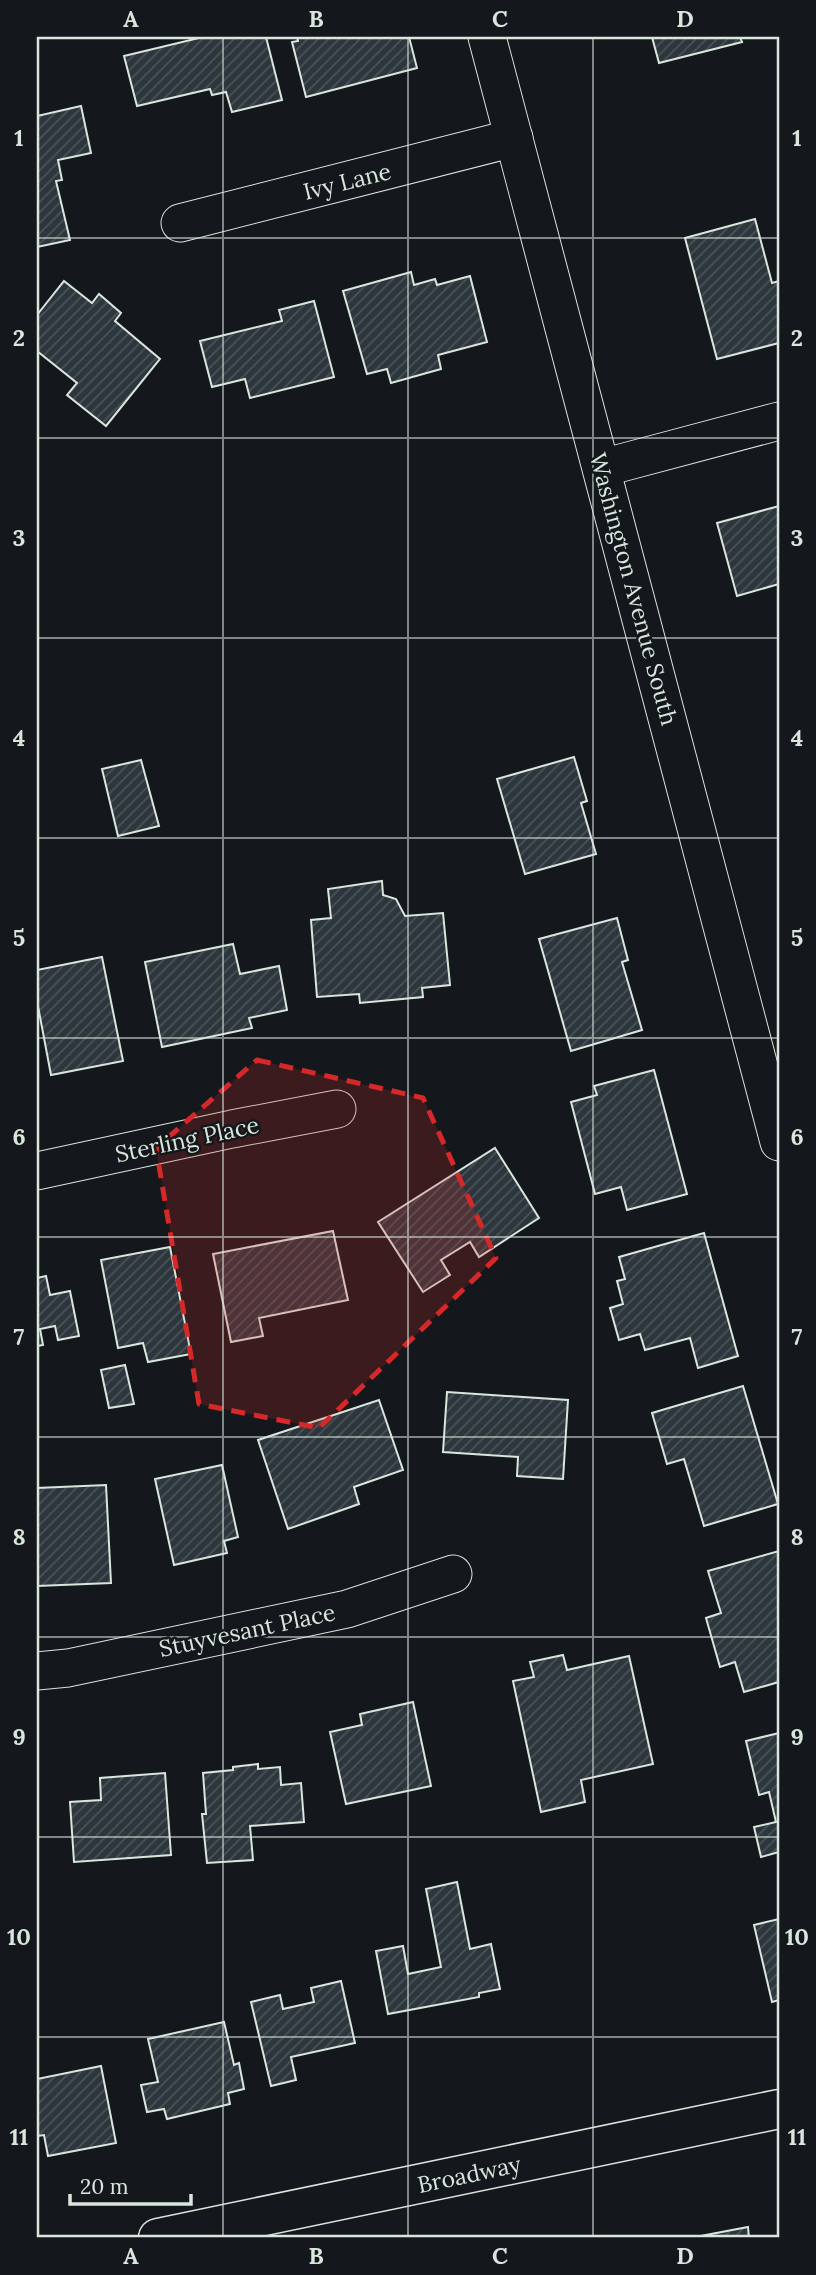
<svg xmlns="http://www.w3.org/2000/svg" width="816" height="2275" font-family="Lora,serif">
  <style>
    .building { fill: url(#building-hatch); stroke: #d8e6dc; stroke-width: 2 }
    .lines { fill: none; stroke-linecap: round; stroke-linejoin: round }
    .street-casing { stroke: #d8e6dc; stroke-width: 39 }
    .secondary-casing { stroke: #d8e6dc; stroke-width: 41 }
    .street { stroke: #14181c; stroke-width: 37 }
    .secondary { stroke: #14181c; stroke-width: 38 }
    .marked { fill: #d62828; fill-opacity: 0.2; stroke: #d62828; stroke-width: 5; stroke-dasharray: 14 9; stroke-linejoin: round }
    .grid { fill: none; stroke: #d8e6dc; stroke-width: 2; stroke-opacity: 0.55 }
    .labels { text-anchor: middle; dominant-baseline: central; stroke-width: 5; stroke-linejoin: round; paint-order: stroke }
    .street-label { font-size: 23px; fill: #d8e6dc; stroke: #14181c }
    .neatline { fill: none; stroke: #d8e6dc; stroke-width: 2.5 }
    .grid-label { font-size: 23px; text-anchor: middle; font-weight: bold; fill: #d8e6dc }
  </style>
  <defs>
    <pattern id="building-hatch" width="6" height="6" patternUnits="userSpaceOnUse" patternTransform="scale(1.75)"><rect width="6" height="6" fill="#2c363c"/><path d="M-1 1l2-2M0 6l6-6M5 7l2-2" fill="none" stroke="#4a5358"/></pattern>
  </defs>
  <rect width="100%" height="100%" fill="#14181c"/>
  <!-- building -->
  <g class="building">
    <path d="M203,37H266L282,100L232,112L226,92L212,95L210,89L137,106L124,56Z"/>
    <path d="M297,37H409L417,68L306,97L292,42L298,41Z"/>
    <path d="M652,37H740L742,42L659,63Z"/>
    <path d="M81,106L91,153L58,160L62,180L56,181L70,240L37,247V116Z"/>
    <path d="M755,219L772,283L779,281V343L717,359L685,238Z"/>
    <path d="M411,272L414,285L435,279L437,285L470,276L487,342L438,355L441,369L391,383L387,369L367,374L343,291Z"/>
    <path d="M64,281L92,303L99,294L121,313L115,321L160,359L106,426L67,395L77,383L37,351V315Z"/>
    <path d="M314,301L334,377L250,398L245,379L212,387L200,341L282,321L279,310Z"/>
    <path d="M779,506V584L737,596L717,523Z"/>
    <path d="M574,757L587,801L581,803L596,854L525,874L497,779Z"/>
    <path d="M141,760L159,826L118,836L102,769Z"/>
    <path d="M382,881L383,895L396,899L405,916L443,913L450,985L422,988L423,997L360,1003L359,994L317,997L311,920L331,918L328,889Z"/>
    <path d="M617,918L628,960L622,962L642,1030L571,1051L539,939Z"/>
    <path d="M233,944L240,974L279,966L287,1010L249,1018L252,1028L162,1047L145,962Z"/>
    <path d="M102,957L123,1061L51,1075L37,1001V970Z"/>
    <path d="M654,1070L687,1194L627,1210L621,1187L595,1194L571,1102L597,1095L594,1086Z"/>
    <path d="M495,1148L539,1218L479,1257L470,1242L441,1260L450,1275L423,1292L378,1222Z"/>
    <path d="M333,1231L348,1300L259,1318L263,1336L231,1342L213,1254Z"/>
    <path d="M704,1233L738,1356L698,1368L690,1338L645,1350L640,1334L619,1340L610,1308L623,1304L617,1281L625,1279L619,1257Z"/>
    <path d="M170,1247L191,1354L148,1362L143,1343L118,1348L101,1260Z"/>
    <path d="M46,1276L50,1295L70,1291L79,1336L58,1340L55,1326L40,1329L43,1345L37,1346V1278Z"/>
    <path d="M125,1365L134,1404L109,1408L101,1370Z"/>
    <path d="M743,1386L778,1504L704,1526L684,1459L667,1464L652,1413Z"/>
    <path d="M447,1392L568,1400L563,1479L517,1476L518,1457L443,1452Z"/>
    <path d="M379,1400L403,1470L354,1487L359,1504L288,1529L258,1440Z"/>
    <path d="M222,1465L238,1537L224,1541L227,1553L174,1565L155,1479Z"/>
    <path d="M106,1485L111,1583L37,1586V1488Z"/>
    <path d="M779,1551V1682L744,1692L735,1662L720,1667L706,1618L721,1613L708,1571Z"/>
    <path d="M563,1655L567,1670L629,1656L653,1764L581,1780L585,1802L541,1812L513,1681L534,1677L530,1662Z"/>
    <path d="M413,1702L431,1786L346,1804L330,1732L362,1725L360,1714Z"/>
    <path d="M779,1733V1852L761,1857L754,1827L776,1822L769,1792L759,1795L746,1741Z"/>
    <path d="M258,1764V1769L280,1767L281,1785L301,1783L304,1822L250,1826L253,1860L207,1863L202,1814H206L203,1773L233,1770V1767Z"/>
    <path d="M165,1773L171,1855L74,1862L70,1802L101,1800L100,1778Z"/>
    <path d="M457,1882L470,1949L491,1944L500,1989L479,1993V1997L388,2014L376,1951L403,1946L408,1974L441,1967L426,1889Z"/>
    <path d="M779,1919V2000L772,2002L754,1925Z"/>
    <path d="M341,1981L355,2043L291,2057L296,2080L271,2086L251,2002L280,1995L283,2009L314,2002L311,1988Z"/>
    <path d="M224,2022L234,2065L239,2063L244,2089L228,2093L230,2104L167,2119L164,2109L147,2112L141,2085L158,2082L148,2039Z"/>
    <path d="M101,2066L116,2143L48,2156L44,2135L37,2136V2079Z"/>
    <path d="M748,2227L749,2238H690Z"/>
  </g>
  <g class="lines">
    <defs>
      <g id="street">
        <path d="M487,37L779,1142"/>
        <path d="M180,223L514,138"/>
        <path d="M602,468L779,421"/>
        <path d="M37,1171L232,1129L337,1109"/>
        <path d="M37,1671L68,1668L347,1609L453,1574"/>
      </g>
      <path id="secondary" d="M158,2238L779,2109"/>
    </defs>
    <!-- street casing -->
    <use href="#street" class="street-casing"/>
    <!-- secondary casing -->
    <use href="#secondary" class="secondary-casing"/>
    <!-- street -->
    <use href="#street" class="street"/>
    <!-- secondary -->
    <use href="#secondary" class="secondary"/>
  </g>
  <!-- marked area -->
  <path class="marked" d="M257,1060L423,1098L496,1258L319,1428L199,1404L156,1148Z"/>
  <!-- grid -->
  <path class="grid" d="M223,37V2238M408,37V2238M593,37V2238M37,238H779M37,438H779M37,638H779M37,838H779M37,1038H779M37,1237H779M37,1437H779M37,1637H779M37,1837H779M37,2037H779"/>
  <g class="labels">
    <!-- street labels -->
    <g class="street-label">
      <text transform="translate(347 181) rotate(-14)">Ivy Lane</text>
      <text transform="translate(634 589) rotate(75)">Washington Avenue South</text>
      <text transform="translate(187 1139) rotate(-12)">Sterling Place</text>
      <text transform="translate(247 1630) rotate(-12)">Stuyvesant Place</text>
      <text transform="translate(469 2174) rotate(-12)">Broadway</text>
    </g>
  </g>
  <!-- border -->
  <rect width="816" height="2275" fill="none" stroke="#14181c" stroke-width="77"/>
  <!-- scale -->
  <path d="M70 2194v10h121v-10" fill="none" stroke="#d8e6dc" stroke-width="3.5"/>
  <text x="80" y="2194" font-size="21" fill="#d8e6dc" stroke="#14181c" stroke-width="5" paint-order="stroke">20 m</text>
  <rect x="38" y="38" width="740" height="2198" class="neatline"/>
  <g class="grid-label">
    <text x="131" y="27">A</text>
    <text x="316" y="27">B</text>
    <text x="500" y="27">C</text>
    <text x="685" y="27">D</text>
    <text x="19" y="146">1</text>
    <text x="797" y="146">1</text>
    <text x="19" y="346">2</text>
    <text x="797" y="346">2</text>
    <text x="19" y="546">3</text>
    <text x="797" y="546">3</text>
    <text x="19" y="746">4</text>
    <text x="797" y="746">4</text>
    <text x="19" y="946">5</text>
    <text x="797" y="946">5</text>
    <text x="19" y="1145">6</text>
    <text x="797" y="1145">6</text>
    <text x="19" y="1345">7</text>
    <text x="797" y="1345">7</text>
    <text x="19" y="1545">8</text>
    <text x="797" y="1545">8</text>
    <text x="19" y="1745">9</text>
    <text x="797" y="1745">9</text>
    <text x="19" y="1945">10</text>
    <text x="797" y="1945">10</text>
    <text x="19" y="2145">11</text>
    <text x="797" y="2145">11</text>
    <text x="131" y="2264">A</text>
    <text x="316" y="2264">B</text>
    <text x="500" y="2264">C</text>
    <text x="685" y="2264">D</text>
  </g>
</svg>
